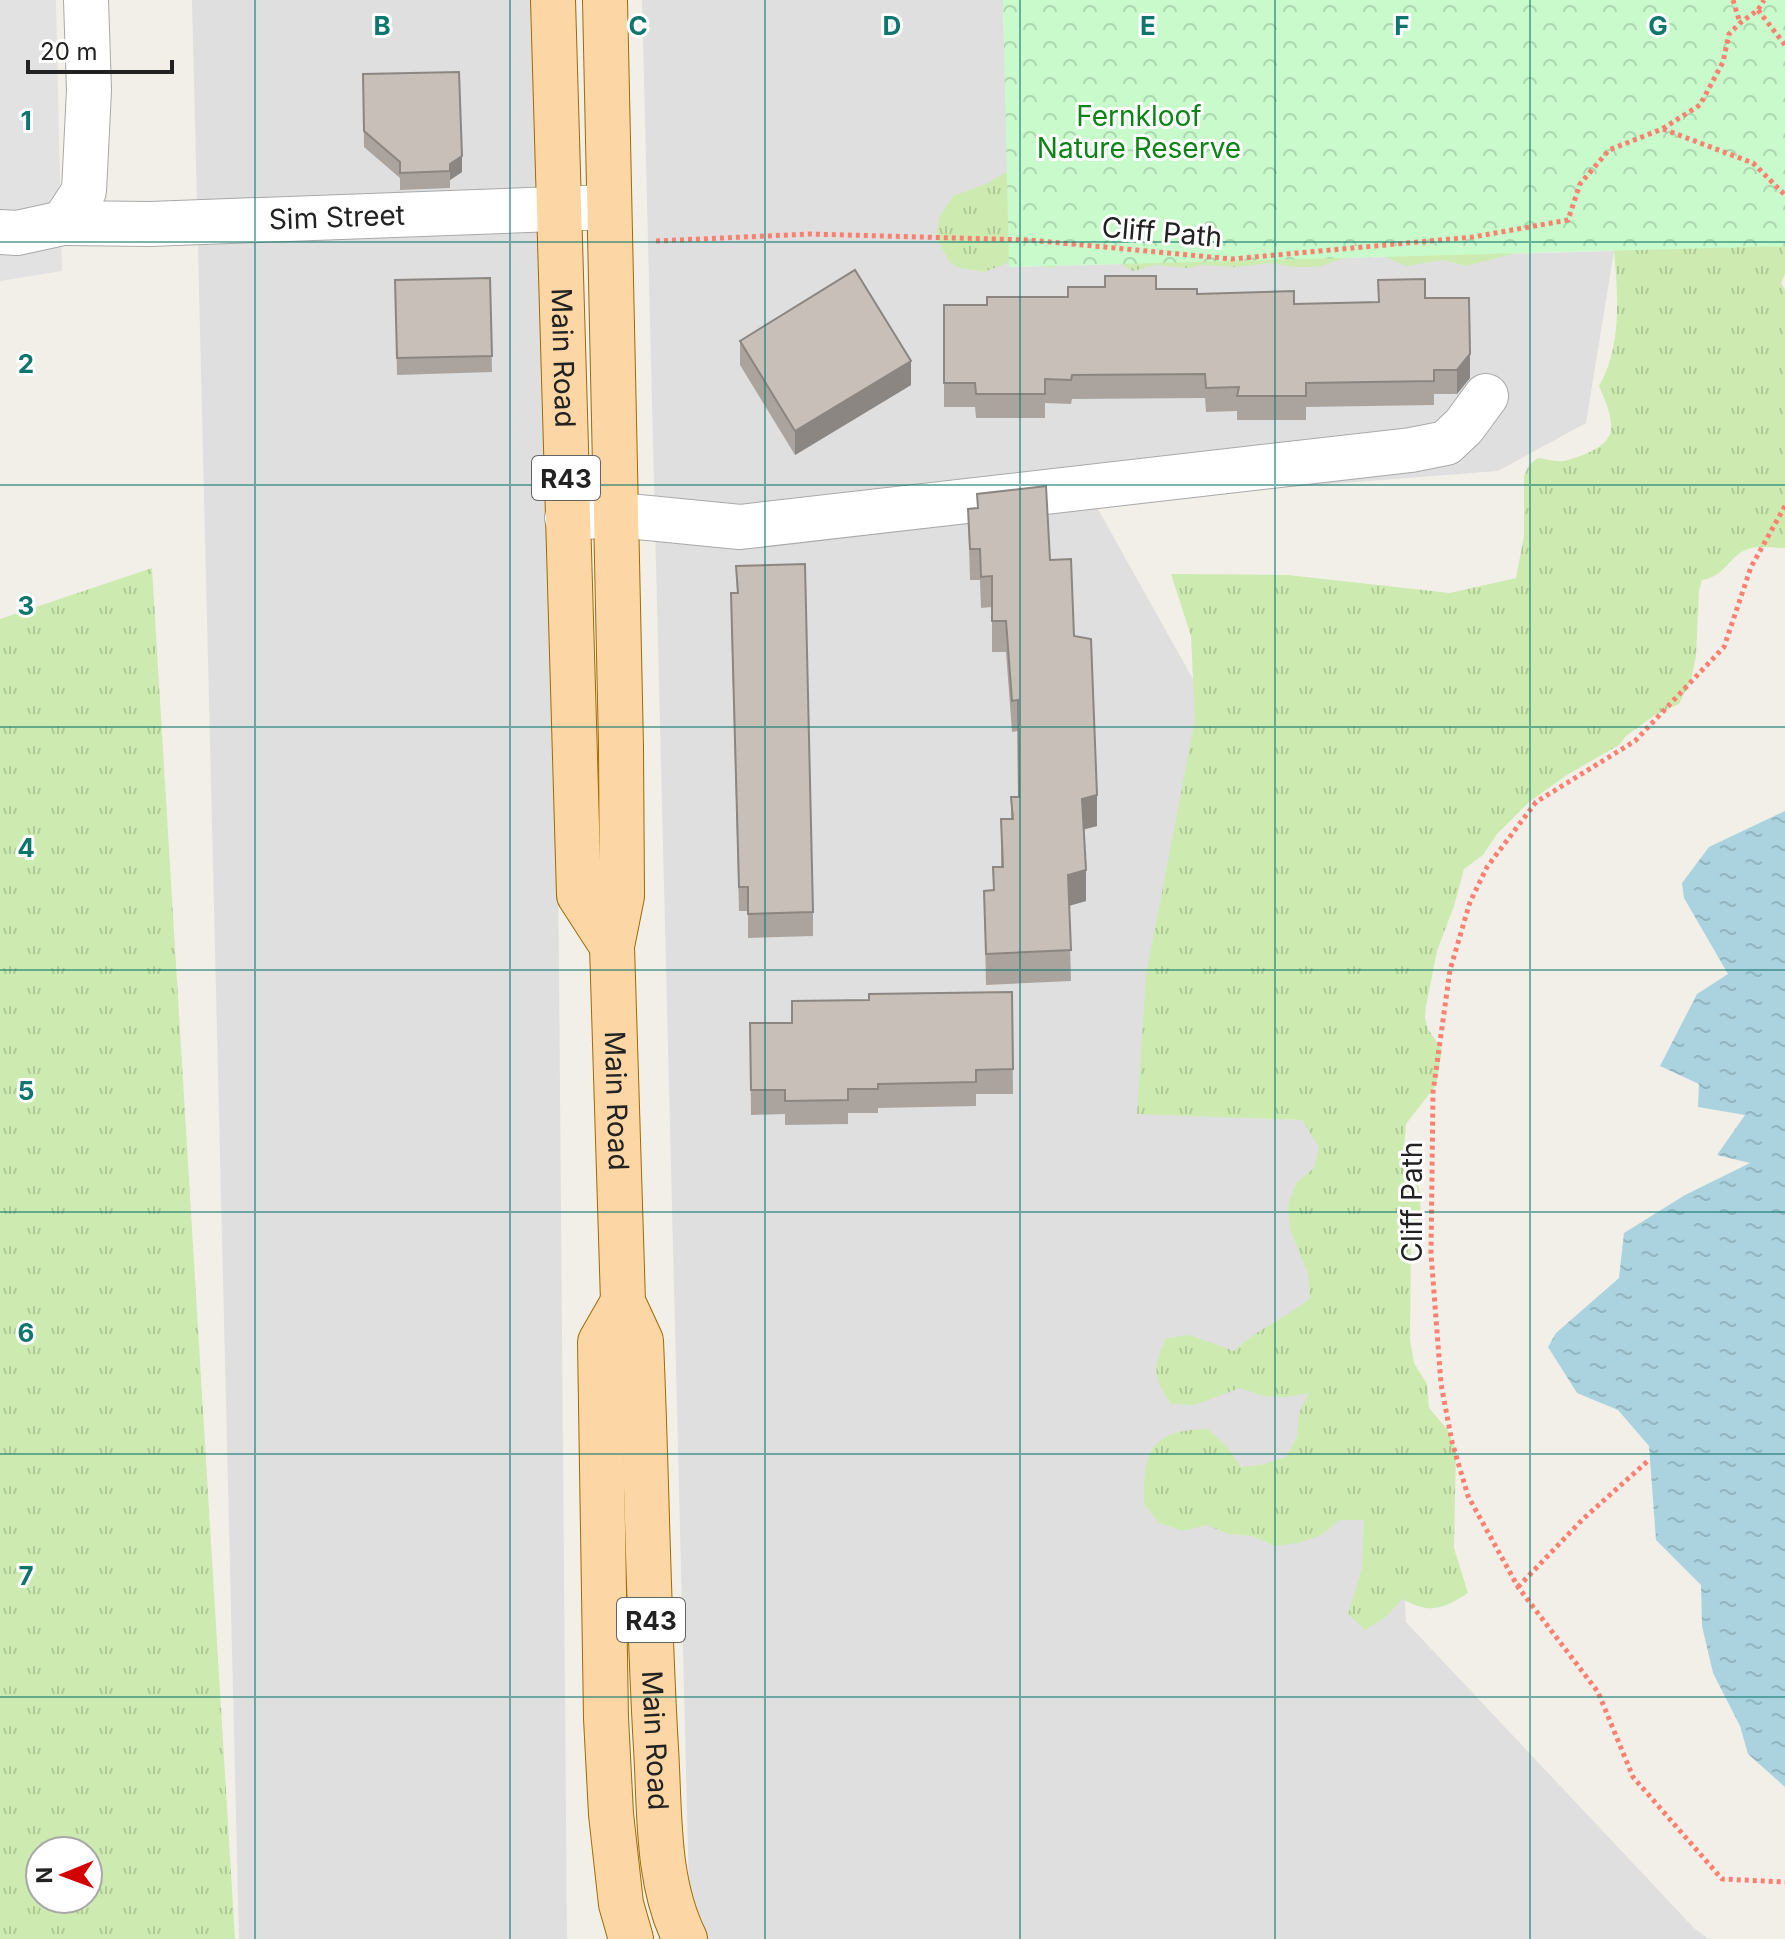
<svg xmlns="http://www.w3.org/2000/svg" width="1785" height="1939" font-family="Inter,sans-serif">
  <style>
    .residential { fill: #e0dfdf }
    .grass { fill: url(#grass-tufts); fill-rule: evenodd }
    .park { fill: url(#park-crowns) }
    .parking { fill: #e2e2e2 }
    .water { fill: url(#water-ripples) }
    .lines { fill: none; stroke-linecap: round; stroke-linejoin: round }
    .minor-casing { stroke: #a9a9a9; stroke-width: 46 }
    .major-casing { stroke: #a06b00; stroke-width: 46 }
    .path { stroke: #fa8072; stroke-width: 5; stroke-dasharray: 4 4; stroke-linecap: butt }
    .minor { stroke: #fff; stroke-width: 44 }
    .major { stroke: #fcd6a4; stroke-width: 44 }
    .wall { fill: #aba49e }
    .shaded-wall { fill: #8b8681 }
    .building { fill: #c7bfb8; stroke: #8b8681; stroke-width: 2 }
    .grid { fill: none; stroke: #0f766e; stroke-width: 2; stroke-opacity: 0.55 }
    .labels { text-anchor: middle; dominant-baseline: central; stroke-width: 6; stroke-linejoin: round; paint-order: stroke }
    .shield { fill: #fff; stroke: #646464; stroke-width: 2 }
    .shield-label { font-size: 26px; font-weight: bold; fill: #222 }
    .park-label { font-size: 28px; fill: #0c8416; stroke: #fff }
    .street-label { font-size: 28px; fill: #222; stroke: #fff }
    .grid-label { font-size: 26px; text-anchor: middle; font-weight: bold; fill: #0f766e; stroke: #fff; stroke-width: 6; stroke-linejoin: round; paint-order: stroke }
  </style>
  <defs>
    <pattern id="grass-tufts" width="24" height="20" patternUnits="userSpaceOnUse" patternTransform="scale(2)"><rect width="24" height="20" fill="#cdebb0"/><path d="M3 7l-1-3M5 7V3M7 7l1-3M15 17l-1-3M17 17v-4M19 17l1-3" fill="none" stroke="#b0c997"/></pattern>
    <pattern id="park-crowns" width="20" height="18" patternUnits="userSpaceOnUse" patternTransform="scale(2)"><rect width="20" height="18" fill="#c8facc"/><path d="M2 6a3 3 0 1 1 6 0M12 15a3 3 0 1 1 6 0" fill="none" stroke="#acd6af"/></pattern>
    <pattern id="water-ripples" width="26" height="14" patternUnits="userSpaceOnUse" patternTransform="scale(2)"><rect width="26" height="14" fill="#aad3df"/><path d="M2 4q2-2 4 0t4 0M15 11q2-2 4 0t4 0" fill="none" stroke="#92b5bf"/></pattern>
  </defs>
  <rect width="100%" height="100%" fill="#f2efe9"/>
  <!-- residential -->
  <g class="residential">
    <path d="M192,0H551L567,1939H239Z"/>
    <path d="M642,0H1003L1010,267L1614,251L1586,423L1498,471L1094,502L1217,722L1137,1113L1379,1123L1406,1622L1694,1928L1709,1939H696L690,1931Z"/>
  </g>
  <!-- grass -->
  <g class="grass">
    <path d="M1785,0V274L1781,283L1785,290V548C1774,548 1762,546 1751,548C1730,553 1726,577 1702,580L1699,591L1696,656L1691,680L1679,704L1655,715L1626,736L1619,745L1567,775L1529,802L1497,834L1483,855L1464,869L1454,906L1437,951L1426,1006L1425,1018L1428,1029L1442,1050L1436,1085L1406,1124L1404,1148L1415,1169L1420,1194L1421,1220L1411,1241L1410,1340L1414,1363L1427,1384L1429,1408L1447,1429L1456,1450L1454,1548L1468,1593C1441,1610 1431,1614 1402,1599L1386,1617L1365,1630L1348,1614L1362,1568L1364,1520H1340L1321,1535L1298,1543L1274,1546L1252,1536L1228,1534L1207,1525L1183,1531L1159,1523L1144,1504C1143,1451 1150,1430 1208,1429L1227,1447L1241,1467L1265,1464L1286,1457L1297,1437L1299,1413L1309,1393L1287,1397L1263,1396L1240,1388L1194,1405L1171,1404C1153,1378 1152,1368 1166,1338L1189,1335L1234,1351C1257,1328 1286,1319 1310,1298L1308,1274L1290,1229L1288,1205L1296,1183L1314,1168L1319,1147L1302,1120L1137,1114L1146,975L1195,720L1191,636L1171,574L1288,575L1450,593L1516,578L1524,536V476L1529,465L1538,458C1546,459 1556,462 1564,461C1579,457 1609,448 1611,430C1612,415 1605,400 1599,386C1622,347 1618,294 1614,251L1591,226L1550,228L1513,254L1466,266L1443,260L1407,266L1373,252H1361L1318,267H1294L1271,263L1236,267L1201,265L1190,268L1156,265L1133,271L1101,252L1085,254L1052,268L1018,259L984,272L960,268L950,263L938,241L937,230L940,216L953,196L989,183L1012,168Z"/>
    <path d="M152,568L235,1939H0V619ZM40,1851H88V1899H40Z"/>
  </g>
  <!-- park -->
  <path class="park" d="M1003,0H1785V246L1009,267Z"/>
  <!-- parking -->
  <path class="parking" d="M0,0H56L62,271L0,281Z"/>
  <!-- water -->
  <path class="water" d="M1785,811V1787L1748,1754L1740,1726L1713,1673L1702,1626L1701,1585L1656,1540L1649,1446L1618,1410L1577,1393L1548,1347L1556,1333L1619,1278L1624,1233L1685,1195L1750,1163L1717,1155L1745,1115L1698,1107L1699,1084L1660,1066L1697,994L1728,974L1684,898L1682,883L1709,847Z"/>
  <g class="lines">
    <defs>
      <g id="minor">
        <path id="s1" d="M63,223L150,224L609,207"/>
        <path d="M0,232L17,233L63,223L84,191L89,90L86,0"/>
        <path d="M567,518L618,515L740,527L1411,450L1446,443L1464,426L1486,396"/>
      </g>
      <g id="major">
        <path id="s2" d="M553,0L579,895L612,946"/>
        <path id="s3" d="M605,0L621,747L622,896L612,946L623,1302L641,1341C647,1477 648,1613 656,1748C660,1811 656,1881 685,1939"/>
        <path d="M623,1302L600,1342L606,1718L611,1814L621,1904L631,1939"/>
      </g>
    </defs>
    <!-- minor casing -->
    <use href="#minor" class="minor-casing"/>
    <!-- major casing -->
    <use href="#major" class="major-casing"/>
    <!-- path -->
    <g class="path">
      <path d="M1733,0L1740,23"/>
      <path d="M1758,10L1785,45"/>
      <path d="M1663,129L1753,163L1785,195"/>
      <path d="M656,241L810,234L1029,240L1232,259L1473,237L1568,220L1580,184L1609,150L1662,129L1700,105L1723,62L1729,34L1740,23L1758,10L1764,0"/>
      <path d="M1785,506L1751,567L1724,647L1635,741L1536,802L1487,867L1470,902L1450,970L1433,1092L1431,1253L1441,1384L1452,1442L1468,1496L1518,1587L1598,1692L1633,1777L1722,1879L1785,1882"/>
      <path d="M1518,1587L1583,1519L1650,1459"/>
    </g>
    <!-- minor -->
    <use href="#minor" class="minor"/>
    <!-- major -->
    <use href="#major" class="major"/>
  </g>
  <!-- wall -->
  <g class="wall">
    <path d="M363,74L462,172L450,180V188L400,190V178L364,147Z"/>
    <path d="M490,278L492,372L397,375L395,280Z"/>
    <path d="M1156,289L1294,304L1378,302L1425,298L1470,378L1457,394H1434V405L1306,407V420H1237V411L1206,412L1205,398L1072,399L1071,404L1045,403V418H976L975,407H944V305H987Z"/>
    <path d="M740,341L911,385L795,455L740,365Z"/>
    <path d="M977,494L1050,560L1074,636L1097,826L1084,829L1086,901L1069,906L1071,981L986,985L984,891H993V867H1001V819H1011V797H1019L1018,731L1012,732L1006,652H992V607L981,608L980,580H970L968,509H977Z"/>
    <path d="M736,566L813,912V936L748,938V911H739L731,618V593H737Z"/>
    <path d="M1012,992L1013,1094H976V1106L878,1108V1113H848V1124L785,1125V1114L751,1115L750,1023H792L869,1000Z"/>
  </g>
  <!-- shaded-wall -->
  <g class="shaded-wall">
    <path d="M462,156V172L450,180V164Z"/>
    <path d="M1470,354V378L1457,394V370Z"/>
    <path d="M911,361V385L795,455V431Z"/>
    <path d="M1097,795V826L1082,830V799Z"/>
    <path d="M1086,870V901L1068,906V875Z"/>
  </g>
  <!-- building -->
  <g class="building">
    <path d="M459,72L462,156L450,164V171L400,173V162L364,131L363,74Z"/>
    <path d="M855,270L911,361L795,431L740,341Z"/>
    <path d="M1105,276H1156V289H1197V294L1294,291V304L1379,302L1378,280L1425,279V298H1469L1470,354L1457,370H1434V381L1306,383V396H1237L1239,387L1206,388L1205,374L1072,375L1071,380L1045,379V394H976L975,383H944V305H987V297H1068V287H1105Z"/>
    <path d="M490,278L492,356L397,358L395,280Z"/>
    <path d="M1046,486L1050,560L1071,559L1074,636L1091,639L1097,795L1082,799L1086,870L1068,875L1071,950L986,954L984,891L994,890L993,867H1003L1001,819H1013L1011,797H1019L1018,700L1012,701L1006,621H992V576L981,577L980,549H970L968,509L978,508L977,494Z"/>
    <path d="M805,564L813,912L748,914V887H739L731,593H738L736,566Z"/>
    <path d="M1012,992L1013,1069L976,1070V1082L878,1084V1089H848V1100L785,1101V1090H751L750,1023H792V1001L869,1000V994Z"/>
  </g>
  <!-- grid -->
  <path class="grid" d="M255,0V1939M510,0V1939M765,0V1939M1020,0V1939M1275,0V1939M1530,0V1939M0,242H1785M0,485H1785M0,727H1785M0,970H1785M0,1212H1785M0,1454H1785M0,1697H1785"/>
  <g class="labels">
    <!-- shield labels -->
    <g class="shield">
      <rect x="532" y="456" width="68" height="44" rx="6"/>
      <rect x="617" y="1598" width="68" height="44" rx="6"/>
    </g>
    <g class="shield-label">
      <text x="566" y="478">R43</text>
      <text x="651" y="1620">R43</text>
    </g>
    <!-- park labels -->
    <g class="park-label">
      <text x="1139" y="116">Fernkloof<tspan x="1139" dy="32">Nature Reserve</tspan></text>
    </g>
    <!-- street labels -->
    <g class="street-label">
      <text stroke="none"><textPath href="#s1" startOffset="274">Sim Street</textPath></text>
      <text transform="translate(1162 232) rotate(5)">Cliff Path</text>
      <text stroke="none"><textPath href="#s2" startOffset="358">Main Road</textPath></text>
      <text stroke="none"><textPath href="#s3" startOffset="1102">Main Road</textPath></text>
      <text transform="translate(1412 1202) rotate(-90)">Cliff Path</text>
      <text stroke="none"><textPath href="#s3" startOffset="1746">Main Road</textPath></text>
    </g>
  </g>
  <g class="grid-label">
    <text x="382" y="35">B</text>
    <text x="638" y="35">C</text>
    <text x="892" y="35">D</text>
    <text x="1148" y="35">E</text>
    <text x="1402" y="35">F</text>
    <text x="1658" y="35">G</text>
    <text x="26" y="130">1</text>
    <text x="26" y="373">2</text>
    <text x="26" y="615">3</text>
    <text x="26" y="857">4</text>
    <text x="26" y="1100">5</text>
    <text x="26" y="1342">6</text>
    <text x="26" y="1585">7</text>
  </g>
  <!-- north arrow -->
  <g transform="translate(64 1875) rotate(269)"><circle r="38" fill="#ffffff" stroke="#a7a7a7" stroke-width="2"/>
  <path d="M0-6L14 30L0 20L-14 30Z" fill="#d40000"/>
  <text y="-12" font-size="22" font-weight="bold" text-anchor="middle" fill="#222222">N</text>
  </g>
  <!-- scale -->
  <path d="M28 60v12h144v-12" fill="none" stroke="#222222" stroke-width="4"/>
  <text x="40" y="60" font-size="24" fill="#222222" stroke="#ffffff" stroke-width="6" paint-order="stroke">20 m</text>
</svg>
